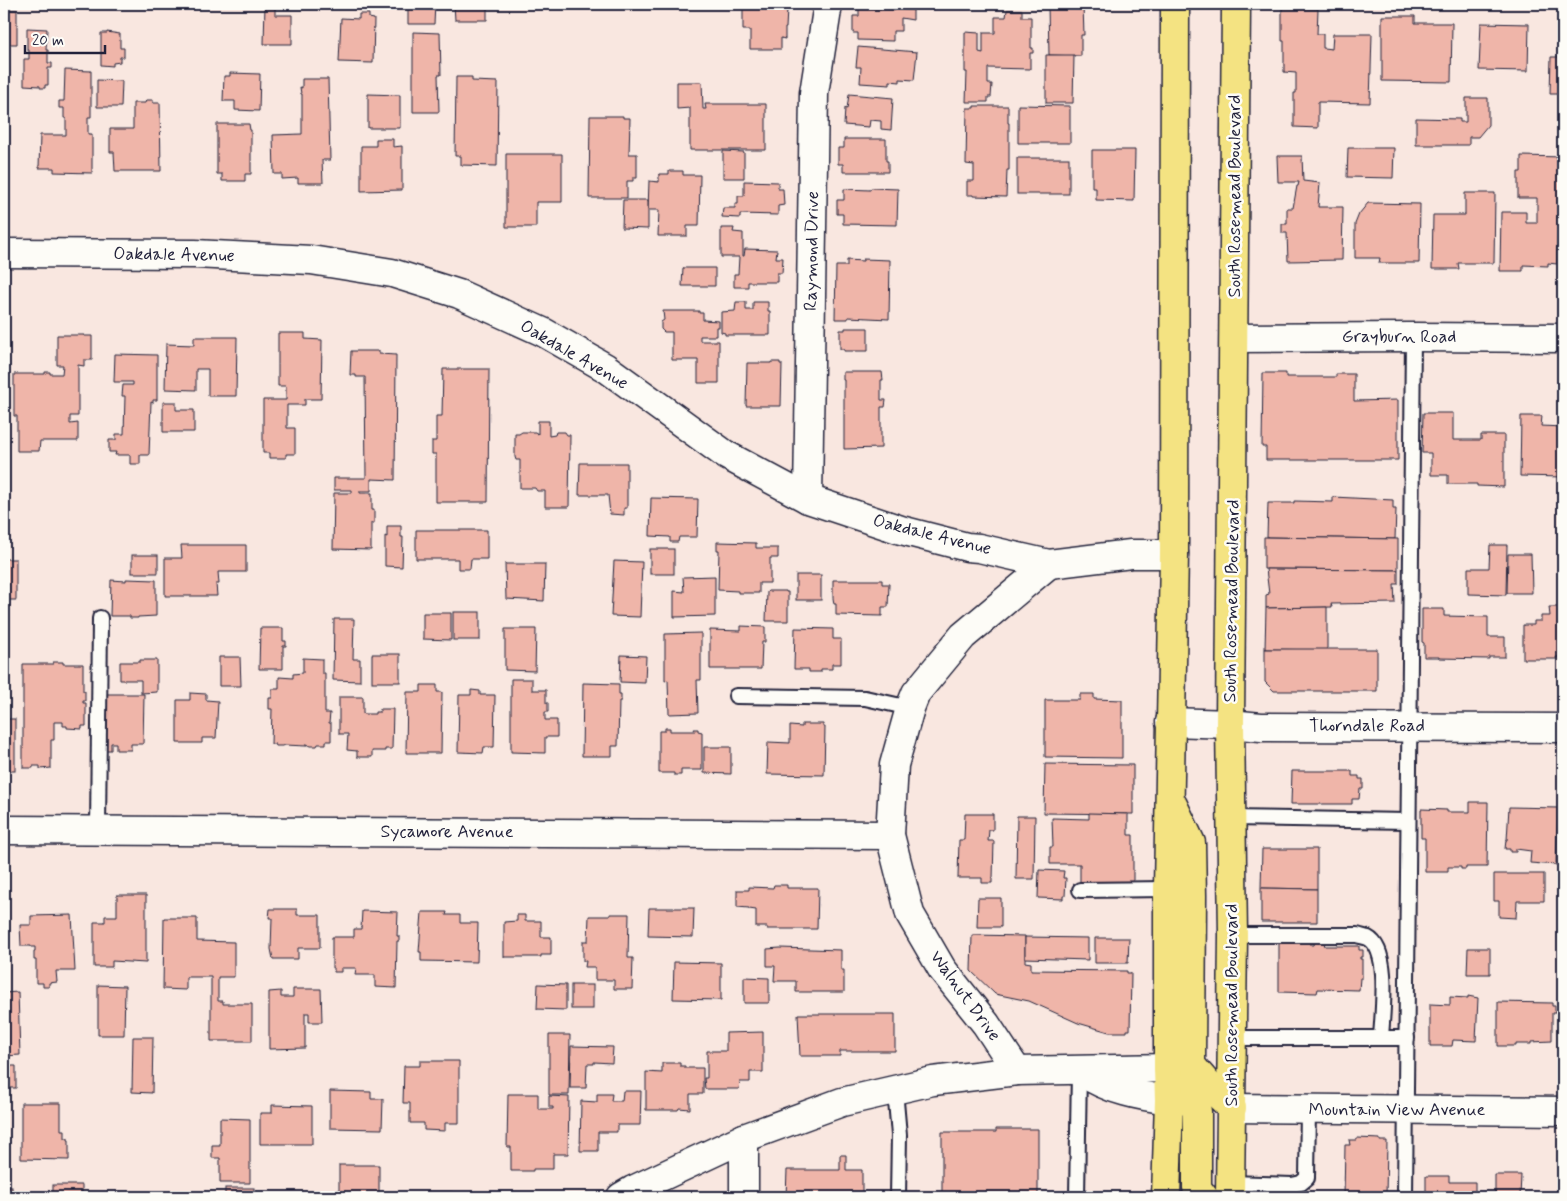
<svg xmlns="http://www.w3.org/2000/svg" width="1567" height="1201" font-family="Mynerve,sans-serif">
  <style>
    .building { fill: #efb5a9; stroke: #22223b }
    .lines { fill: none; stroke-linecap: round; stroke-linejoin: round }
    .service-casing { stroke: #22223b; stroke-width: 18 }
    .minor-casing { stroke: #22223b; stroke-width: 31 }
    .primary-casing { stroke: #22223b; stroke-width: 31 }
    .service { stroke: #fdfcf7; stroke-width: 14 }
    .minor { stroke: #fdfcf7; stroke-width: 28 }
    .primary { stroke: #f4e382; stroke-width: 28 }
    .labels { text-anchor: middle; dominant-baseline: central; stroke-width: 5; stroke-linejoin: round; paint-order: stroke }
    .street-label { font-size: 18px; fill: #22223b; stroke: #fdfcf7 }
  </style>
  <rect width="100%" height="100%" fill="#f9e7e0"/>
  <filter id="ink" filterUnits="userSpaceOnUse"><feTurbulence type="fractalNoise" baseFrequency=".02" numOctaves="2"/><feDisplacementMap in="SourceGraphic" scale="10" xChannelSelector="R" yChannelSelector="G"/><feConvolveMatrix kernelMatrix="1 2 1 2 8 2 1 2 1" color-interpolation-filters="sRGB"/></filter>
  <g filter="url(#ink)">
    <!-- building -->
    <g class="building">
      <path d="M265,4H275V15H292V44H264Z"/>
      <path d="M408,4H435L434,24H408Z"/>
      <path d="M454,4H487V20H455Z"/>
      <rect x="665" y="4" width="20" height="3"/>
      <path d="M743,4H785V9H787L786,28H785V39L781,38V49H750V30H743Z"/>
      <path d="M1048,4H1081V7L1083,6L1084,35H1081V56L1049,55Z"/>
      <path d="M859,8L913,10V20L901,18V31H893V41L858,40V33H853V16H859Z"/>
      <path d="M1282,8L1318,9L1317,34H1323V48L1332,49L1333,34H1372L1370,103L1318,102V128L1294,127V93H1296V73L1284,72V41H1282Z"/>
      <rect x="4" y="10" width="13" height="34"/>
      <path d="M1007,10H1022V17H1031V48H1033V53H1030V69L988,68V84H992L991,97H988V102H966L967,72H965V32L979,33V52L983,53V33H995V17H1006Z"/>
      <path d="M359,14H369V18L374,19L373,63L339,62L341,18L359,19Z"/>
      <path d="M1382,16H1415V23H1452L1451,82L1382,81Z"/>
      <path d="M1481,23L1529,24L1528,71L1479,70Z"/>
      <path d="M27,28L47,29L46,50H48V63H52V68H48V85H45V88H40V86L24,85V59H29V50H27Z"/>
      <path d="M107,32L120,34V48H124V57H120V62L113,63V66L101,65V33H107Z"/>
      <path d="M413,32L440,33L441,75H438L439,112H413Z"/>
      <path d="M858,47L917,52L914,80L900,79V82L890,81V85L860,83L861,67H856Z"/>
      <path d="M1046,55H1074L1073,103H1046Z"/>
      <path d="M1551,57H1563V94H1550Z"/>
      <path d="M65,70L91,71V117H88V134H92V173L54,172V168H39L40,135H66V118H64V108H59V101H64Z"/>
      <path d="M230,73L260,74L259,111L235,110V101H223L224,76H230Z"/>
      <path d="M456,77H472V81L498,82L497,166L461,165V156H455Z"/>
      <path d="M302,79H328L330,160H322L323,183H298V178L282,179V174H274L273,135L302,134V94H301L300,87L302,88Z"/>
      <path d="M97,80L122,81L121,107H97Z"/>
      <path d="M677,82H702L703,109H706L705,104H766V150H690V108L677,109Z"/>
      <path d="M368,94L400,95V128H368Z"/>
      <path d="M849,94L893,98L891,130L881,129V121L870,120L869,127L844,125L845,108L847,109Z"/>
      <path d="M1466,98H1488V125L1478,137H1469V145H1416V118L1460,119V122H1466Z"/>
      <path d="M146,100H153V103H160L161,171H115L114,152H110V129H133V103H145Z"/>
      <path d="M1018,105L1070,106V143H1018Z"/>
      <path d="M974,106H1008V123H1009V170H1007L1006,197L973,196V195H967V181H974V165L966,164L967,108H974Z"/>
      <path d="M590,116H623V118H630L629,154H637V178H633V181H627V198H589Z"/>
      <path d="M217,124H249L250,130H251V174H245V181H222V174H217Z"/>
      <path d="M376,139H393V147L402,146V190L361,191V146H376Z"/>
      <path d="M844,139H886V161H888V172H843V164H838V148H844Z"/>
      <path d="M1348,148H1394L1393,178L1347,177Z"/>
      <path d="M1092,150H1135L1134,201L1096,200V188H1092Z"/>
      <path d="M723,151L744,152V178H723Z"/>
      <path d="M506,154H562V202H536V227H506Z"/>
      <path d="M1277,156H1302L1303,181L1320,183L1318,207H1343L1342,260L1288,261L1287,233H1282V224H1287V208H1293L1297,186H1298L1299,182H1278Z"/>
      <path d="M1521,156L1563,157V198H1558L1557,264L1548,263V266L1523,265V271H1500L1501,212H1526V223H1537V198H1518V172H1521Z"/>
      <rect x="1017" y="158" width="52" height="36"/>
      <path d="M669,171H683V175H700L699,226H687V236H658L659,210H648L649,181L659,182V174H669Z"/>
      <path d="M744,181L778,182V189H783L784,205L778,206V215L740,214V218L722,217L723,208H735V204H738V196H744Z"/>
      <path d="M871,188L898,189L897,225L843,224V214H837V200H844V189L870,190Z"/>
      <path d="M1465,193H1495L1494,263H1458L1459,269H1432L1433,215H1465Z"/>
      <path d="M623,200H648V229L622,228Z"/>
      <path d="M1368,203L1420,204L1419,263H1379L1380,258H1355V224L1359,214Z"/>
      <path d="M721,228H734L733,232L743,233V256H744L745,249L777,250L776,258H783L782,273H777V282H748V287H734V274H738L739,257H721Z"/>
      <path d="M863,259L890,260L889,319L848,317V319H835L836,266H847V260L863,261Z"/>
      <path d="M683,268H715V286H682Z"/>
      <path d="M736,302H746V310H753V302H768V311H770V335H725V333L721,332V312L735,311Z"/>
      <path d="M663,311H699V313H703V320L719,321V327H716V336H700V341H719V383H698V360H672V332H664L661,329V322L664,320Z"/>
      <path d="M845,328H868V351H844V349H840V330H845Z"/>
      <path d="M278,333H305V339L322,340L321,399H305V405H287V428H295V454H286V458H269V453H263V400H286V386H278Z"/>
      <path d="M57,335H84V336H92V360H84V366L78,365V416H70V424L78,423V441H40L39,451H17V416H14V374H45V372H50V374H62L63,365H57Z"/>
      <path d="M194,337H237L236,396H208V369H196V390L165,389L166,344L194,345Z"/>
      <path d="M351,351H379V354L396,355L395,480L371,479V491H360V493H372V510H374V523H371V550L333,549L334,493H352V490H334V478H366L365,377H356V375H350Z"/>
      <path d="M115,354L157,355V400H153V403L151,402L149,455H140V464H130V455H115L116,452H109V440H116V434H124L125,396H122L123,385H133V382H114Z"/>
      <path d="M771,362H780V364H782L781,406H746L747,363H771Z"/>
      <path d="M443,369H489L488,502H436V454H432V441H436V416H442Z"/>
      <path d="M843,372H882L883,380H881V400H886L885,407H881V448L844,449V380H843Z"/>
      <path d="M1263,373H1286V377H1336V374H1354V401L1398,400V460H1266V447H1262Z"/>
      <path d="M163,402H176V410H194V432H163Z"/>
      <path d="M1423,413H1453V440H1481V435H1504V487L1477,486V484H1448V475H1431V453H1422Z"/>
      <path d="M1521,416H1542L1541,426L1563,427V477L1520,476Z"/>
      <path d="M538,421H549V436L555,435L556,432H565L567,435H570L569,507H545V491H537L535,488H520V460H516L515,457V434H519L522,432H535L538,434Z"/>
      <path d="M580,463H627V508H624V515L610,514L608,495H579Z"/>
      <path d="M1333,497L1393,500V509H1396L1395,539L1267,537L1268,503H1294V501L1333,502Z"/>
      <path d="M651,498L698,499L697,537H679L678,542H670V537L650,536Z"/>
      <path d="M387,526H401V537H403L402,567L385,566V536L387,537Z"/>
      <path d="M416,530H487V559H471L470,569H458V559H416Z"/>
      <path d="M1264,537L1398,539V570L1264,569Z"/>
      <path d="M717,542L756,543V548H778V558H770V583H759V593H738V591L718,590L719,550H717Z"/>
      <path d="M181,545H246V572H218L219,584H216L217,596H165V558H182Z"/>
      <path d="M1490,545H1507L1506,595L1468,594V568H1489Z"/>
      <rect x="650" y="549" width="24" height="25"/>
      <path d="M1508,554H1531L1532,593H1507Z"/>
      <rect x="132" y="555" width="26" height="18"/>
      <rect x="4" y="559" width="12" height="41"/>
      <path d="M614,561L642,562L640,617L611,616Z"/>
      <path d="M505,564H545L544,601L506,599Z"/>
      <path d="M1266,569L1398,570V584H1394L1395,603L1331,604L1332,607L1266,608V595L1269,594Z"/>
      <rect x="796" y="575" width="25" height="25"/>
      <path d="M715,576V616L674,617V591L684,592L683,577Z"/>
      <path d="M126,579L156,580V616L138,617V618H130V616H110L111,580L126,581Z"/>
      <path d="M833,580H882V584H889L888,607H882V616L836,615V604H834L833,598Z"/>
      <path d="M768,591H786V592H788V621H766L767,592Z"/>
      <path d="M1559,600H1563V657H1556L1557,659H1523V625H1534V621H1541V616H1550L1549,607H1560Z"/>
      <path d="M1327,607V650L1265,649L1266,608Z"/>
      <path d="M1422,609H1444V616L1488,617V637H1505V657H1489V659L1439,658V657H1424V643L1422,642Z"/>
      <rect x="453" y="612" width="27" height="28"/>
      <path d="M423,613H451V640L423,639Z"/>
      <path d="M334,619H354L353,659H360V681L333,680Z"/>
      <path d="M741,626L765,627V642H762L761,669H710V630L741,631Z"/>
      <path d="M260,628H283V641H286V646H283V669H259Z"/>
      <path d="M795,628L833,629V639H841V664H832V669H821V672H809V669H794Z"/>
      <path d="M505,629H536L535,671L505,670Z"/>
      <path d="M701,633V680H697L698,713L669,714L668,680L665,681V634Z"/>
      <path d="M1265,649H1377V691H1274L1265,682Z"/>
      <rect x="372" y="654" width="28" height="28"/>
      <path d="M621,655L646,656L645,683L620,682Z"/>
      <path d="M219,657H240L241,686H219Z"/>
      <path d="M303,658L322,659V673H325V713H330L329,723H331V741H326V744H318L317,746H310L306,744V746L285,745L283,746H276L275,744H271L272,709H269V698H272V689H279V677L293,678V674L303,673Z"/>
      <path d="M140,660H157V692L141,693V680H120V662H140Z"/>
      <path d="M53,662H63V664H83V691H85V701H83V703H86V726H82V729L67,728V726H63V722H54V740H51V768L40,769V766H33V768H23V664H53Z"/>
      <path d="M511,679H532V690H546V703H548V712H545V720H557V737H545V753L511,752Z"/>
      <path d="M583,683L619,684V694H621V701H619L618,746H612V756H582Z"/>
      <path d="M421,685H437V692H442L441,753H406L407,692H421Z"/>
      <path d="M471,690L480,691V695H495L494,747H484L483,753L458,752L459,695H471Z"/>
      <path d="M190,693L206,694V700L218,701L216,738H202V743H177V700H190Z"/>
      <path d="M104,694H144L143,744H131V750H116V743H111V750H103Z"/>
      <path d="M1080,694H1094V699L1122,700V758L1045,757V700H1080Z"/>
      <path d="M339,697H363V714H375V712H380V709H393L392,749H385V751H372V757H357V751L347,750L348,734H339Z"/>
      <rect x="4" y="719" width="11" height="52"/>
      <path d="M802,724H823V727H825L824,775L767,774L768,742L790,743V726L802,727Z"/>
      <path d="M665,728H670V731H695L694,729H698V731L702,732V770H681V775H674V773H659V731H665Z"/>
      <path d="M704,747H731V774L704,773Z"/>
      <path d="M1045,764L1133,765V814L1044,813Z"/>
      <path d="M1292,771H1352V776H1359V779H1363V789H1360L1359,799H1352V804H1291Z"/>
      <path d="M1470,802H1488L1487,867H1466V869H1461V867H1448V872H1425V838H1421V809L1447,810V812H1470Z"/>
      <path d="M1509,807L1558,808L1556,865L1530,863L1531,851L1516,849V852H1510V849H1505L1506,840H1507Z"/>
      <path d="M1089,813L1128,814V835H1133V883L1080,882V864H1050V847H1053L1052,818L1089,819Z"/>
      <path d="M965,814H993V830H989L988,841H994L993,878H992V883H982V878H958L959,840H964Z"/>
      <path d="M1017,816H1035L1034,879H1016Z"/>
      <path d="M1262,849H1317V889L1261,888Z"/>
      <path d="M1039,870L1064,871L1063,878H1066L1065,896H1063V899L1038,898Z"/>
      <path d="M1494,874H1544V901H1517L1516,918L1499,917V901H1494Z"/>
      <path d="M774,885H787V888H818L817,929H767V927H756V910L749,909V908L737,907V890H749V887L773,888Z"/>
      <path d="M1261,888L1317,889V922H1261Z"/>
      <path d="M117,895H146V963L112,961V967H94V922H105V916H117Z"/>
      <path d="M978,898H1001V927H977Z"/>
      <path d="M649,908H694L693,937L648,936Z"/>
      <path d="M270,909H297V915H320V948H298V959H273L271,949L272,918H269Z"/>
      <path d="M362,911L398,912L397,936H399V941H397L396,988L375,987V975H355L356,968H341V972H334V968H332V937H354V929H361Z"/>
      <path d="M422,912H447L446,915H460V923H478L477,962L421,961V952H419Z"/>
      <path d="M610,914H629L628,958H633L632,989H614V980H595V967H585L586,961H583V941H588L589,916H610Z"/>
      <path d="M72,915L75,971H56L57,982L49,983V987H43V983H36V960H34V951H35V947H31V946H21L20,925H31V916Z"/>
      <path d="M517,915H525V921H541V937H551V955H541V957H504V922L517,921Z"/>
      <path d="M164,918H197V941L234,942V977H218V1001H223V1004H252V1041H211V977H186V990L163,989Z"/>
      <path d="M972,935L1025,936V962L1031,963V970L1127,971V973H1131L1130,1030H1127V1032H1109L1078,1023L1029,1001L995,994L971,971Z"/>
      <path d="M1025,937L1088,938V960L1025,958Z"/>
      <path d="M1095,938H1129L1128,963H1095Z"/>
      <path d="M1316,940H1323L1325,946H1359V950H1363V957H1360V959H1362V978H1360L1359,990L1318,989L1317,993L1279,992V942H1311V945H1314Z"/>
      <path d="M780,948L841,950V970H844V992H796V981H774L775,966H767V949Z"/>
      <path d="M1468,948H1490V974H1467Z"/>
      <path d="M674,962L721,963V1000L673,999Z"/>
      <path d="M744,977L769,978V1003H744Z"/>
      <path d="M538,984L566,985V1010L537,1009Z"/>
      <path d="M98,985L125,986L124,1035H98Z"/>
      <rect x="571" y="985" width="22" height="24"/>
      <path d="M293,989H321L322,1022H309V1013H305V1048L269,1049V992L281,991V997H293Z"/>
      <path d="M18,992L20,1055L4,1056V993Z"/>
      <path d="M1468,996L1478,998L1476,1041L1453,1040L1452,1046H1430V1004L1450,1005V997L1468,998Z"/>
      <path d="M1498,1002L1552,1003V1006H1555V1013H1552V1041L1531,1042V1044H1516V1046H1498Z"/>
      <path d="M798,1014H895V1051H840V1056H800Z"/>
      <path d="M763,1032V1072H750V1082H740L739,1089H705L704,1078H707V1051H726V1033Z"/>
      <path d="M549,1035H570L569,1095H549Z"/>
      <path d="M133,1037H153L152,1093L132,1092Z"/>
      <path d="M571,1046L613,1047L612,1063L594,1062V1064H587L586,1088H570Z"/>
      <path d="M420,1061H459V1123H445V1131L424,1130V1123H410V1103H403L404,1066H420Z"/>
      <path d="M662,1063H680V1066H685V1068H703V1094H690V1109L679,1108L678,1110H646V1072L662,1073Z"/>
      <path d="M4,1066H16V1088H8V1093H4Z"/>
      <path d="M330,1091L371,1092V1099H383L382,1129L330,1128Z"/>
      <path d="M623,1091H641L640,1125H617V1132H598V1151H580L581,1101L597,1102V1094H612L611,1101H622Z"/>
      <path d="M508,1094H538V1109H553V1107H549V1096L569,1097L568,1154H553V1169H533V1171H511V1147H507Z"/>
      <path d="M21,1103H61V1130H65V1138H68V1140H69V1160L21,1159Z"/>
      <path d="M272,1105L312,1106V1144H260V1113H272Z"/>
      <path d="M220,1118L250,1119V1183H220V1158H212V1145H220Z"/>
      <path d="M996,1129H1038V1197H942V1132H996Z"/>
      <path d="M1357,1138L1380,1139V1141H1387L1386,1197H1344L1345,1145H1350L1349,1140H1357Z"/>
      <path d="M840,1155H846V1170H862V1197H786L787,1170H840Z"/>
      <path d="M339,1165H379V1197L339,1196Z"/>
      <path d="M1495,1175H1521L1520,1197H1495Z"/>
      <path d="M1426,1176H1449V1182H1475V1197H1426Z"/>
      <rect x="53" y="1185" width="29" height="12"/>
      <rect x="4" y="1187" width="8" height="10"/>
      <rect x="225" y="1188" width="29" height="9"/>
      <rect x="429" y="1192" width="23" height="5"/>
      <path d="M1540,1193H1558L1557,1197H1540Z"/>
    </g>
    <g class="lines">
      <defs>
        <g id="service">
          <path d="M736,696L865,698L910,708"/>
          <path d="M1231,818L1408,821"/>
          <path d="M98,831L100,618"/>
          <path d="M1080,890L1168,889"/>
          <path d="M1233,935H1357C1360,936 1365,937 1368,938C1391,950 1382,1015 1381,1038"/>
          <path d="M1231,1038H1407"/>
          <path d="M895,1090L899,1135L898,1197"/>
          <path d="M1230,1183L1292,1185L1301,1183L1307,1178L1308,1109"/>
          <path d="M1077,1197L1079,1069"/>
          <path d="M1405,1197L1413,337"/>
        </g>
        <g id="minor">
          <path d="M4,253L195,254L311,260L392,273L459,294L543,332L606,368L726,455L808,499L901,530L967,547L979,548L1049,564L1131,554H1174"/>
          <path d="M1234,338L1413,337L1563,338"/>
          <path d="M808,499L814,93L828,4"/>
          <path d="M1170,722L1230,724L1261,727L1563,728"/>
          <path d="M4,830L890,835"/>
          <path d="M1017,1071L986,1024L942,969L910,914L890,835L894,765L910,708L916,693L963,636L1049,564"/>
          <path d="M1084,1073C1108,1090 1140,1096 1169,1100"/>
          <path d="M1232,1108L1563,1111"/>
          <path d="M621,1197L633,1190L744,1138L842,1102L933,1081L1017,1071L1168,1068"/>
          <path d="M744,1197V1138"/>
        </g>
        <g id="primary">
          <path d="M1173,805L1191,843L1192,896L1191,1065L1211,1088L1232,1108"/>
          <path d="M1168,1068L1197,1111V1188L1204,1197"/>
          <path d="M1166,1197L1169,1100L1168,1068V889L1174,554L1175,4"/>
          <path d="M1230,1197L1233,935L1230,724L1236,4"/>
        </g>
      </defs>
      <!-- service casing -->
      <use href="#service" class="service-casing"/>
      <!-- minor casing -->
      <use href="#minor" class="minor-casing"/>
      <!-- primary casing -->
      <use href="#primary" class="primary-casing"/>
      <!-- service -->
      <use href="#service" class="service"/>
      <!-- minor -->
      <use href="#minor" class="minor"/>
      <!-- primary -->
      <use href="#primary" class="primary"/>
    </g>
  </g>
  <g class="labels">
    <!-- street labels -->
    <g class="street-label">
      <text transform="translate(1235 196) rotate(-90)">South Rosemead Boulevard</text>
      <text transform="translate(812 251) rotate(-89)">Raymond Drive</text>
      <text transform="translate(174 255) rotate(1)">Oakdale Avenue</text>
      <text x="1399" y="337">Grayburn Road</text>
      <text transform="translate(574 355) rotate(30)">Oakdale Avenue</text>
      <text transform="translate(932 535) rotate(14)">Oakdale Avenue</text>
      <text transform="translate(1232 601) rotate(-89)">South Rosemead Boulevard</text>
      <text x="1367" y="726">Thorndale Road</text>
      <text x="447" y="832">Sycamore Avenue</text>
      <text transform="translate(965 996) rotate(54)">Walnut Drive</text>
      <text transform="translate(1232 1005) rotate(-90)">South Rosemead Boulevard</text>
      <text x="1397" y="1110">Mountain View Avenue</text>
    </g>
  </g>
  <!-- margin -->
  <rect width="1567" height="1201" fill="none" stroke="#fdfcf7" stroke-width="20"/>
  <rect x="10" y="10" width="1547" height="1181" fill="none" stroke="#22223b" stroke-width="2" filter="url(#ink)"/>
  <!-- scale -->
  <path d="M25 45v8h80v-8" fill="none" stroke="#22223b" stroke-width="2.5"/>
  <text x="32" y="45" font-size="15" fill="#22223b" stroke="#fdfcf7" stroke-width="4" paint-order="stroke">20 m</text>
</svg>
